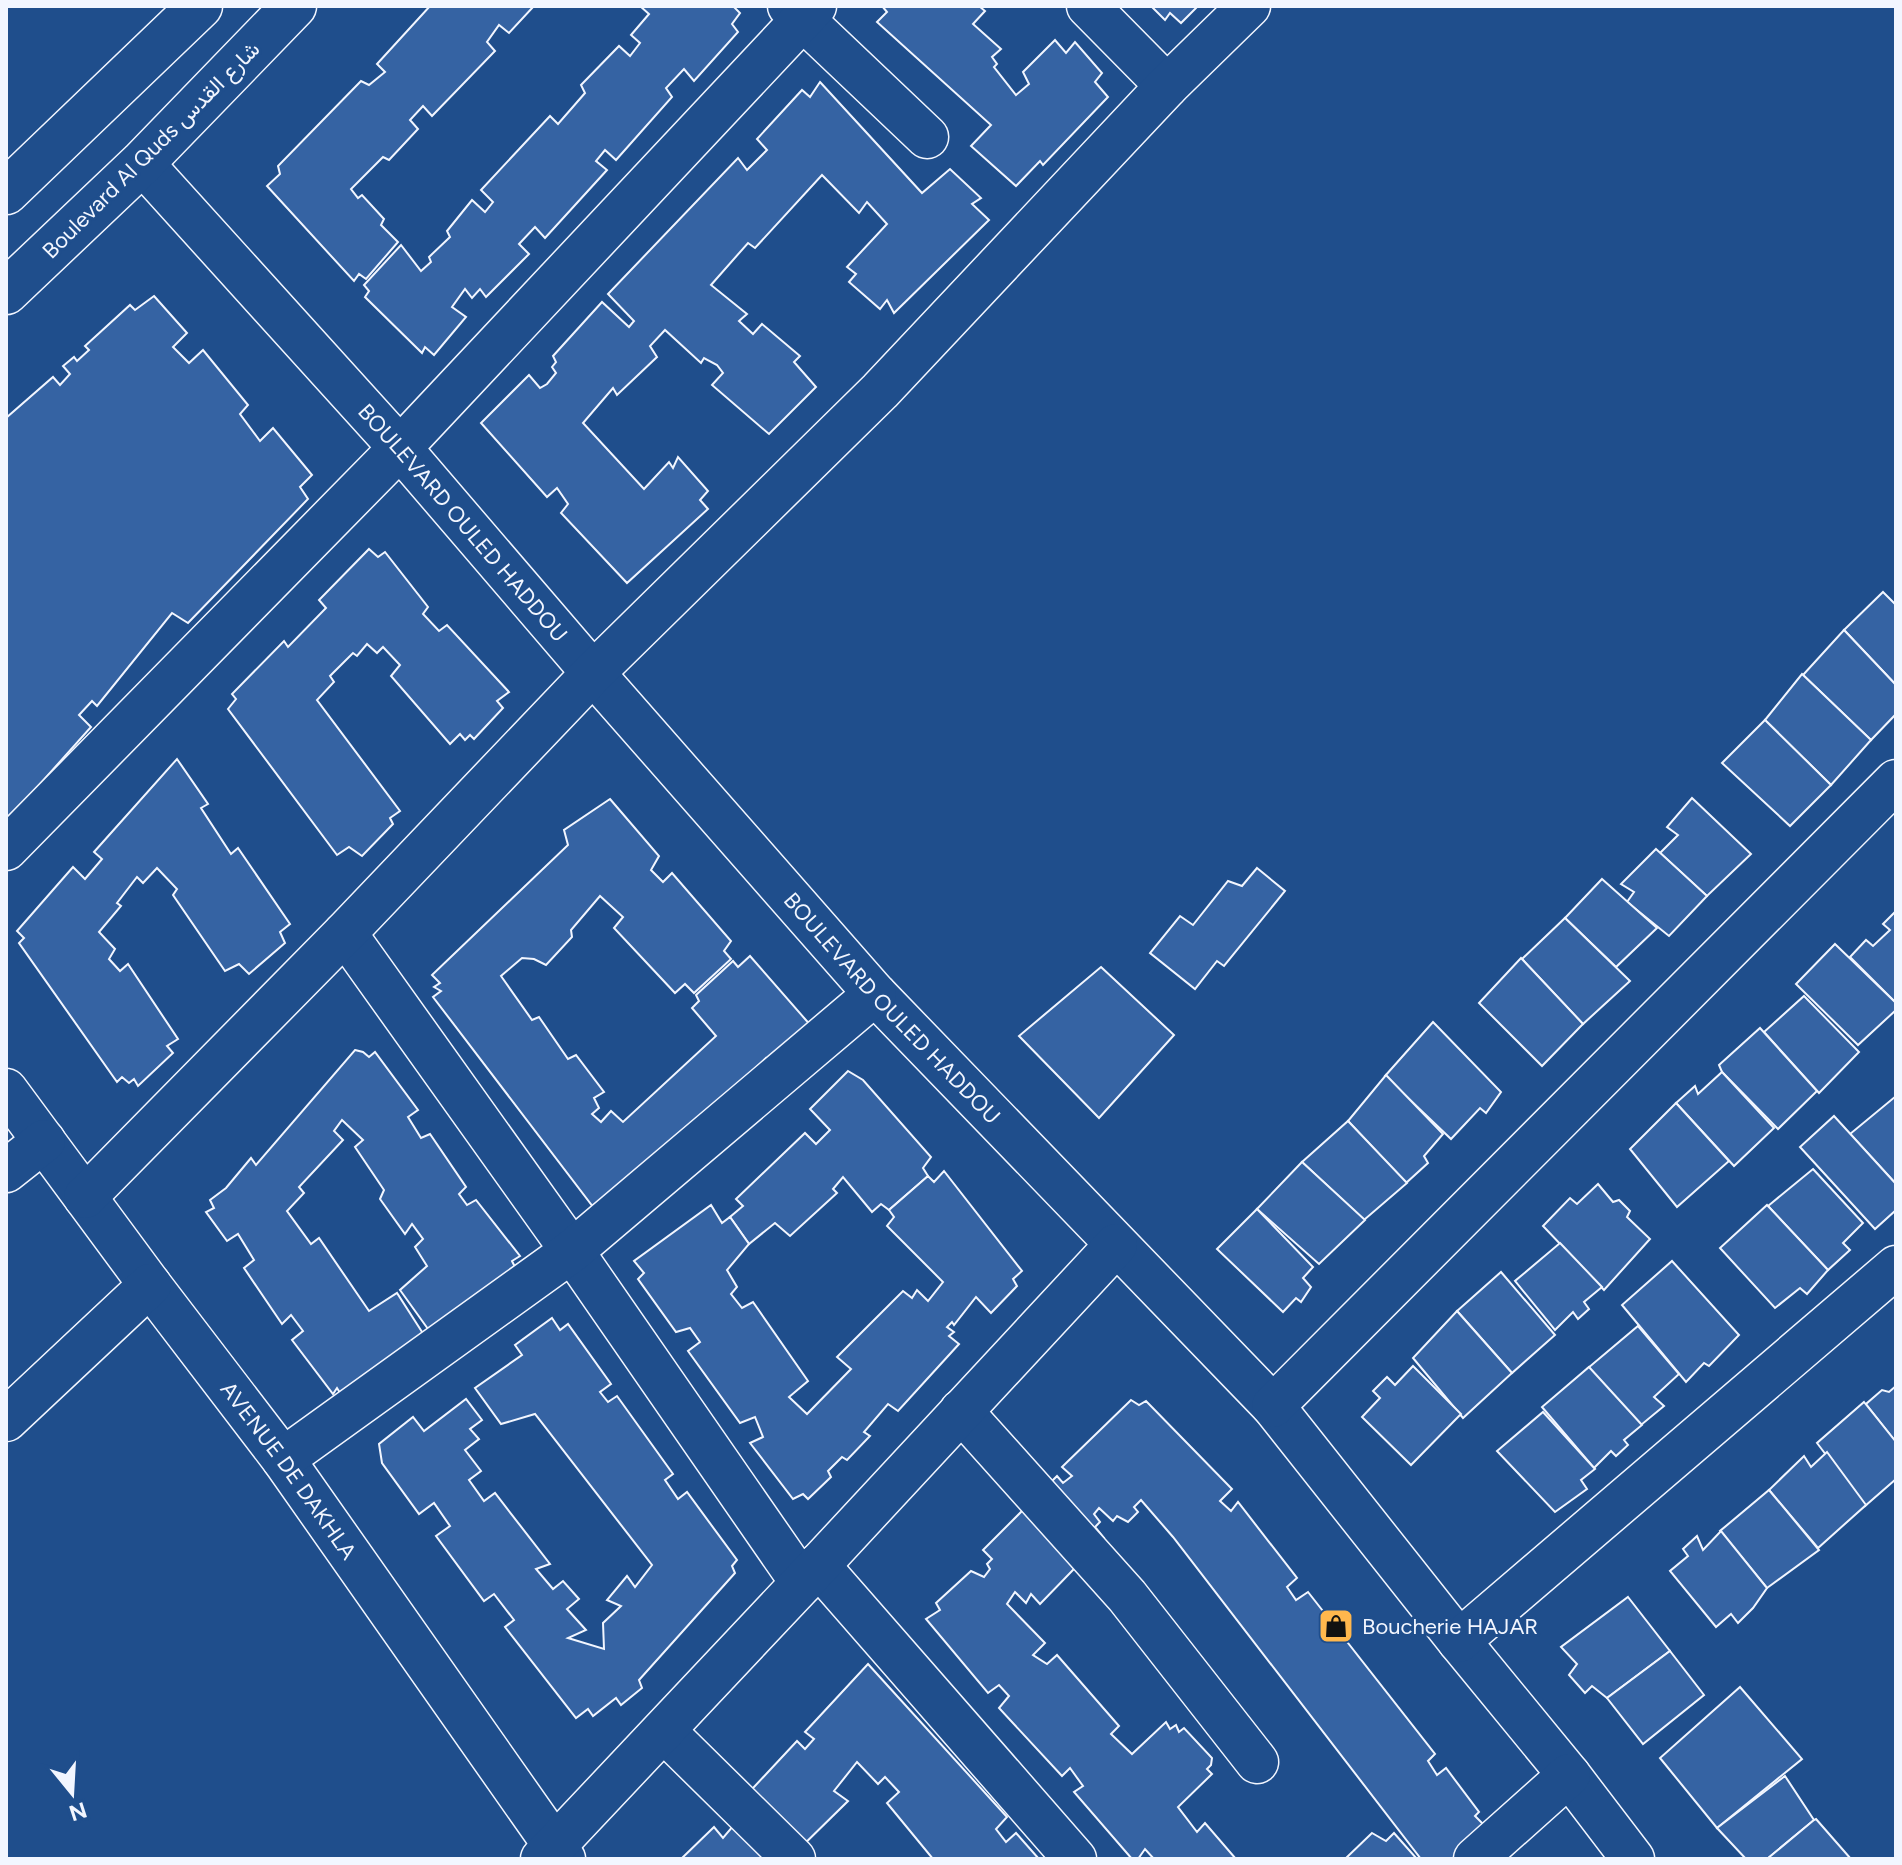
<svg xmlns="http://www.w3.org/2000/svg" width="1902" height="1865" font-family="Figtree,Vazirmatn,sans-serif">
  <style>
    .building { fill: #3563a3; stroke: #f2f6ff; stroke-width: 2 }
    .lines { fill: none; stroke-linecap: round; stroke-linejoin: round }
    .minor-casing { stroke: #f2f6ff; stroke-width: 45 }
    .major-casing { stroke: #f2f6ff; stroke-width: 47 }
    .minor { stroke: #1f4e8c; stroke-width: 42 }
    .major { stroke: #1f4e8c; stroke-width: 44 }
    .labels { text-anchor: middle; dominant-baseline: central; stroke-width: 6; stroke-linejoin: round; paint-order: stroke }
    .street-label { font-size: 22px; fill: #f2f6ff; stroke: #1f4e8c }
    .poi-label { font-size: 22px; fill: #f2f6ff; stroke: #1f4e8c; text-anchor: start }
  </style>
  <rect width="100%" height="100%" fill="#1f4e8c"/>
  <!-- building -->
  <g class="building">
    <path d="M430,6H534L509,33L499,25L487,42L495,51L432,116L423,106L410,120L418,129L389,160L383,157L351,189L358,198L362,195L384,219L381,225L398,242L366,279L359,274L354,281L267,186L280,174L278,166L361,81L369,85L385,72L377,64Z"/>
    <path d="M640,6H733L740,13L732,24L738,32L694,81L684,69L666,88L672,97L616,160L605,150L596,161L607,170L545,238L535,227L519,244L529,254L486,297L480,289L472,298L465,289L452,307L466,317L434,355L425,347L422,353L365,297L369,291L364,285L401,245L421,271L431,262L429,257L450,237L447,231L472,200L485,212L493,202L481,190L550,116L558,124L585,93L581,85L619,46L630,56L640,43L631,35L649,14Z"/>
    <path d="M882,6H979L985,11L973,24L1001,49L992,57L997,64L994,67L1016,95L1029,84L1023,72L1055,40L1066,53L1075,42L1102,73L1095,82L1108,97L1043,165L1040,161L1016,186L971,146L991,125L877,22L887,12Z"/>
    <path d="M1151,6H1198L1181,23L1170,13L1165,20Z"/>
    <path d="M820,82L922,193L950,169L981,198L972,204L989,220L894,313L887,300L880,309L849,282L856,274L847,267L887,224L867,202L859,213L822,175L755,248L748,243L711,285L747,314L739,321L753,334L762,324L800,356L794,362L816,387L769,434L712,385L723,373L717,365L704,358L701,363L665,330L650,346L657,357L617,395L613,388L583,423L644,489L669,462L673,468L678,457L708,491L700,500L708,509L627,583L561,513L568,504L557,488L547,497L481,423L529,375L540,388L547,384L556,373L552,367L556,362L553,356L602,302L629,327L634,321L608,294L738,158L747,170L767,150L757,139L802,90L810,97Z"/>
    <path d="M154,296L187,333L173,347L189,363L203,350L248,405L240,414L260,441L273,428L312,475L300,487L308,499L188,623L172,613L97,706L92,701L79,715L91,727L6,822V418L53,377L60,385L70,374L63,366L74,357L77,361L89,350L85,346L130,305L135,310Z"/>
    <path d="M369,549L378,557L385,552L428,607L423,614L439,631L447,625L509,692L497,701L503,708L474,739L470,735L465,740L460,734L450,744L391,676L400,665L383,647L377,653L367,644L357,656L353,653L330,676L334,682L317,700L400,811L390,818L393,824L362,856L349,847L337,855L228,709L236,699L232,694L284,641L288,647L326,608L319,600Z"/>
    <path d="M1883,592L1896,605V685L1844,630Z"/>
    <path d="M1844,630L1896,685V714L1871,740L1803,675Z"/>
    <path d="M1802,674L1871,740L1831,785L1765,720Z"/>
    <path d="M1765,720L1831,785L1790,826L1722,763Z"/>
    <path d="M177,759L208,804L201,808L231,854L238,848L290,924L280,932L285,943L249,974L239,964L225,971L173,895L177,889L157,868L143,883L137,877L117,903L121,906L99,932L115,949L109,959L120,971L128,964L178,1039L167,1046L173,1053L138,1086L134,1079L129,1083L122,1077L117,1082L19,943L24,938L17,931L73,867L85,879L102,859L94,852Z"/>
    <path d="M1692,798L1751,854L1707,896L1660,853L1678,835L1667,827Z"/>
    <path d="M610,799L659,856L651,870L663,882L672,873L731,941L724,951L731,959L694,993L685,984L675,993L614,928L623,917L600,896L571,930L572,937L546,965L534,959L522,958L501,976L532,1020L539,1017L568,1059L576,1055L604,1092L594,1098L599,1108L592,1114L601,1122L611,1111L623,1122L716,1036L692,1008L699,1001L696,995L733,961L738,967L750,956L812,1027L787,1080L766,1058L600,1216L433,997L441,991L434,987L440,983L432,975L568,845L564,830Z"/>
    <path d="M1656,849L1707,896L1669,936L1627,902L1634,892L1621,884Z"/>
    <path d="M1257,868L1285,891L1224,966L1217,961L1195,989L1150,953L1180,916L1193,925L1228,881L1242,886Z"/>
    <path d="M1602,879L1657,928L1616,967L1565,918Z"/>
    <path d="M1896,911V1003L1850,957L1866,940L1873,946L1890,930L1883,924Z"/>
    <path d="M1565,918L1630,981L1583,1024L1522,959Z"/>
    <path d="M1835,944L1896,1003V1010L1858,1045L1796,984Z"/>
    <path d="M1521,958L1583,1024L1542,1066L1479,1003Z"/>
    <path d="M1101,967L1174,1035L1099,1118L1019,1036Z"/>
    <path d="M1804,996L1859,1052L1819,1093L1764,1032Z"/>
    <path d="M1433,1022L1501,1092L1486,1113L1480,1108L1451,1139L1385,1076Z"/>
    <path d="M1760,1028L1817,1091L1778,1129L1722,1072L1719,1065Z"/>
    <path d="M355,1050L363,1052L369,1057L375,1052L418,1110L408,1117L421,1138L430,1134L466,1187L459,1194L467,1205L476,1200L520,1256L512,1261L519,1275L428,1329L400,1290L427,1266L415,1247L423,1239L412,1224L405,1234L380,1199L384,1190L355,1147L363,1140L342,1120L334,1131L343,1140L299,1187L304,1193L287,1211L311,1244L319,1238L369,1311L397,1293L424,1335L347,1404L337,1388L333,1394L292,1340L303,1331L291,1315L282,1324L244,1268L254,1260L238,1234L227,1241L206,1212L214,1208L210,1200L226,1188L251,1158L256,1165Z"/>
    <path d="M848,1071L863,1080L931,1157L923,1168L928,1176L889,1210L881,1204L872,1212L843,1177L833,1189L837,1193L790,1236L775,1223L749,1244L730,1217L743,1206L736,1199L805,1133L816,1144L830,1130L810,1109Z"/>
    <path d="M1722,1072L1774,1128L1734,1166L1676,1103L1695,1086L1698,1094Z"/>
    <path d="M1386,1075L1443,1134L1424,1156L1428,1163L1406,1183L1348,1121Z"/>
    <path d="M1896,1096V1184L1850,1134Z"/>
    <path d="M1676,1103L1729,1161L1677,1207L1630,1149Z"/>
    <path d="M1834,1116L1896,1184V1210L1875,1229L1800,1147Z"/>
    <path d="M1348,1121L1407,1183L1364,1220L1302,1162Z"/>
    <path d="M1302,1162L1365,1220L1319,1264L1257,1209Z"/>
    <path d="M1813,1169L1863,1223L1843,1243L1850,1250L1828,1270L1768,1206Z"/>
    <path d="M944,1171L1022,1271L1013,1279L1017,1286L991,1313L976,1297L954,1325L952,1322L947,1327L954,1332L949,1336L959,1344L898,1411L888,1404L864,1432L870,1436L847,1460L842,1457L828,1471L831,1477L808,1499L803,1494L793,1499L750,1443L763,1437L755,1417L740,1423L688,1351L700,1342L690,1328L676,1332L638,1279L644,1273L634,1261L711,1205L722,1223L730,1217L749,1244L727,1270L737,1287L731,1294L742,1308L753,1302L808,1381L789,1397L807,1414L851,1369L837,1357L903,1291L912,1298L917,1290L928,1301L943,1282L887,1226L894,1217L889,1210L928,1176L934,1182Z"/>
    <path d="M1598,1184L1613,1202L1619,1200L1630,1211L1627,1217L1650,1239L1604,1290L1543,1226L1570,1198L1577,1204Z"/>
    <path d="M1767,1205L1828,1270L1807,1294L1800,1288L1775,1308L1720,1248Z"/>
    <path d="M1257,1209L1313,1267L1303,1278L1311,1287L1301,1302L1296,1298L1283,1312L1217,1249Z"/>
    <path d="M1560,1243L1602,1287L1584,1302L1589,1309L1578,1319L1573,1312L1555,1330L1515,1281Z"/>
    <path d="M1672,1261L1739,1335L1709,1366L1704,1363L1686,1382L1622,1305Z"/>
    <path d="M1501,1272L1555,1335L1512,1373L1457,1311Z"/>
    <path d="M1457,1311L1512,1373L1463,1418L1413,1358Z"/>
    <path d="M552,1318L560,1330L568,1324L611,1384L600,1392L608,1402L617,1396L673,1474L665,1480L678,1499L687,1492L737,1560L732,1566L735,1573L639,1680L642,1688L621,1705L616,1698L593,1716L588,1709L576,1718L505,1627L514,1620L494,1594L484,1601L436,1536L450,1526L434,1503L419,1514L382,1463L379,1444L413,1417L424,1431L466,1399L482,1420L470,1429L479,1439L465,1450L481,1471L469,1480L484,1501L495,1493L550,1564L536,1569L553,1589L563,1581L579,1599L567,1609L586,1630L568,1638L604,1649L603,1623L621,1606L607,1600L627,1576L635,1587L652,1565L535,1414L501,1424L475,1388L522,1355L515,1345Z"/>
    <path d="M1638,1326L1679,1374L1654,1397L1664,1406L1641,1425L1588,1368Z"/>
    <path d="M1413,1366L1461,1414L1411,1465L1362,1417L1380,1398L1373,1391L1387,1377L1395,1385Z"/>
    <path d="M1589,1367L1642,1425L1624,1440L1628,1445L1616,1456L1611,1451L1594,1468L1542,1407Z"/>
    <path d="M1896,1386V1442L1866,1404L1882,1390L1889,1392Z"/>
    <path d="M1131,1400L1139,1405L1146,1401L1232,1489L1220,1501L1231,1511L1238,1502L1297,1578L1287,1587L1296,1600L1308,1592L1435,1754L1428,1761L1437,1775L1446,1768L1479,1812L1475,1816L1491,1832L1462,1859H1421L1173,1537L1141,1500L1134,1507L1138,1512L1128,1522L1117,1516L1113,1521L1099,1508L1094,1514L1100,1522L1095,1527L1104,1538L1040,1604L1031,1594L1026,1603L1015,1592L1007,1604L1045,1643L1033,1655L1047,1664L1057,1655L1119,1726L1111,1734L1132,1754L1166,1722L1170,1729L1176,1725L1179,1732L1184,1728L1212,1758L1211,1765L1207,1769L1212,1774L1178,1807L1197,1832L1205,1823L1236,1859H1154L1145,1849L1138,1859H1132L1074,1792L1083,1786L1070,1768L1062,1776L999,1708L1009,1696L999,1685L988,1693L926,1619L940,1610L936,1603L971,1571L984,1577L990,1569L987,1564L992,1559L983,1550L1057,1476L1063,1483L1072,1476L1062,1467Z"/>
    <path d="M1864,1402L1896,1442V1479L1865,1506L1817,1443Z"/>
    <path d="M1543,1412L1595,1469L1581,1480L1587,1489L1555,1512L1497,1451Z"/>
    <path d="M1827,1452L1866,1505L1818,1548L1769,1490L1804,1456L1811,1467Z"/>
    <path d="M1769,1490L1819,1550L1767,1588L1720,1531Z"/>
    <path d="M1721,1531L1767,1588L1753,1608L1738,1623L1731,1614L1716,1627L1670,1571L1688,1556L1683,1549L1697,1536L1703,1550Z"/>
    <path d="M1628,1597L1670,1651L1607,1698L1592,1686L1585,1693L1569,1675L1577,1664L1561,1647Z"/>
    <path d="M1670,1651L1704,1695L1643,1744L1607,1698Z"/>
    <path d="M868,1664L1007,1817L996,1829L1006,1842L1016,1833L1039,1859H933L887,1803L899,1792L885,1777L878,1784L857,1762L834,1791L848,1801L789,1859H681L714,1827L723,1838L734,1825L725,1818L797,1741L805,1749L814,1739L805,1732Z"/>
    <path d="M1740,1687L1802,1759L1717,1828L1660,1758Z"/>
    <path d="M1785,1776L1814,1820L1767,1859H1746L1717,1828Z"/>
    <path d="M1816,1819L1851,1859H1767L1814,1820Z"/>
    <path d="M1372,1833L1386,1841L1394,1833L1417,1859H1345Z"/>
  </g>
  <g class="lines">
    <defs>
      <g id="minor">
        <path d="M789,6L927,137"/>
        <path d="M1088,6L1167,86"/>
        <path id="s1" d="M142,163L400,448L593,673L875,994L1273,1406L1459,1641L1569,1775L1633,1859"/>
        <path d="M6,849L400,448L815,6"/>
        <path d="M345,933L572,1251L802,1583"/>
        <path id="s2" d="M6,1090L150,1285L283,1459L564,1859"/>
        <path d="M6,1171L44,1141"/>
        <path d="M85,1197L345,933L593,673L880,391L1167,86L1249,6"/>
        <path d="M1273,1406L1896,781"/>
        <path d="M961,1411L1127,1596L1257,1762"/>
        <path d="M6,1420L150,1285"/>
        <path d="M283,1459L572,1251L875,994"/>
        <path d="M818,1565L1075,1859"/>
        <path d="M1459,1641L1896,1267"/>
        <path d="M664,1731L794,1859"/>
        <path d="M542,1859L802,1583L1116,1245"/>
        <path d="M1475,1859L1569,1775"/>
      </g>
      <g id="major">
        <path d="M6,192L200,6"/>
        <path d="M6,292L142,163L294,6"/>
      </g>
    </defs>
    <!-- minor casing -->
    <use href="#minor" class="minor-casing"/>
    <!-- major casing -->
    <use href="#major" class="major-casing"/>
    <!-- minor -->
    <use href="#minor" class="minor"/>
    <!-- major -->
    <use href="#major" class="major"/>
  </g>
  <!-- icons -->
  <defs>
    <symbol id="shop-square" viewBox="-11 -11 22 22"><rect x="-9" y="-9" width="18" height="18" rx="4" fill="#ffb74d" stroke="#1f4e8c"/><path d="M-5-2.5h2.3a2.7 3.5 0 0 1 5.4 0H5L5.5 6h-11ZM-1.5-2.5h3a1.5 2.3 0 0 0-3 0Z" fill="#111"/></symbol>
  </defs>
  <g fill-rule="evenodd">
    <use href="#shop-square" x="1316" y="1606" width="40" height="40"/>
  </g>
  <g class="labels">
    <!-- street labels -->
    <g class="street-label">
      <text transform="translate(151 150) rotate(-45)">Boulevard Al Quds شارع القدس</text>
      <text stroke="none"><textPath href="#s1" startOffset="482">BOULEVARD OULED HADDOU</textPath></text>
      <text stroke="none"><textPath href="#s1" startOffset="1130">BOULEVARD OULED HADDOU</textPath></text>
      <text stroke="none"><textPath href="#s2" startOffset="474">AVENUE DE DAKHLA</textPath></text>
    </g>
    <!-- poi labels -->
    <g class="poi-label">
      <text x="1362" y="1626">Boucherie HAJAR</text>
    </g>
  </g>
  <!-- border -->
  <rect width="1902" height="1865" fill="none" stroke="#f2f6ff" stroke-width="16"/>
  <!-- north arrow -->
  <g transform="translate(72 1793) rotate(162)" stroke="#1f4e8c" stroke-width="6" paint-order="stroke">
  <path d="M0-6L14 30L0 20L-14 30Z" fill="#f2f6ff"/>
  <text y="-12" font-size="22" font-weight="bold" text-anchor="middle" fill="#f2f6ff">N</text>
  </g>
</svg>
